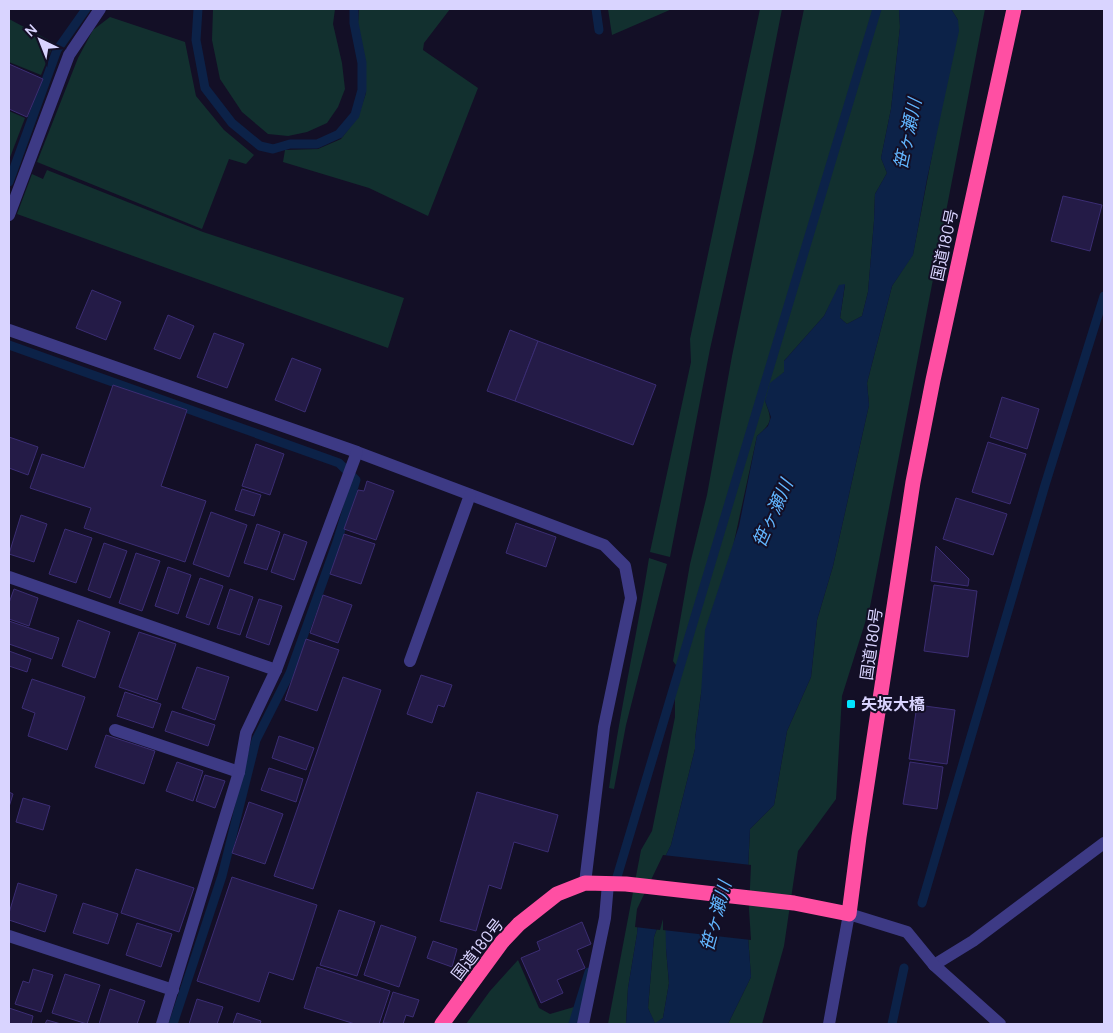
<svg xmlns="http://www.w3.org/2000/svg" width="1113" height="1033" font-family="Manrope,'Noto Sans JP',sans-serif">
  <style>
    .green { fill: #12302f }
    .water { fill: #0c2248; fill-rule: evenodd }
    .pier { fill: #130f26 }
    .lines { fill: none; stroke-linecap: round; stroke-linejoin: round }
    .stream { stroke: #0c2248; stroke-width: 9 }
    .building { fill: #241b47; stroke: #3b2d73 }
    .minor { stroke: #3d3a85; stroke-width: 12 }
    .highway { stroke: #ff4fa3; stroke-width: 15 }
    .poi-dot { fill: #00e5ff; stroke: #130f26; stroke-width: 2 }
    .labels { text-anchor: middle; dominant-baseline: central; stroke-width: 4; stroke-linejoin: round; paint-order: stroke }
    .street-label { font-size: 16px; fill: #d9d4ff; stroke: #130f26 }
    .poi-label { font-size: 16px; font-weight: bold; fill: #d9d4ff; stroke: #130f26; text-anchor: start }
    .water-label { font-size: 18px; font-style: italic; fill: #62b6ff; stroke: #130f26 }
  </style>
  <rect width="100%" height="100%" fill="#130f26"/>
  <!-- green -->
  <g class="green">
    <path d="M213,9H335L333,24L342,63L345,89L338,107L327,123L307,132L288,136L268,134L242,112L220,79L212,40Z"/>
    <path d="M359,9H450L424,43L423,50L478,88L428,216L369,188L283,162L285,150L318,149L341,139L358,117L366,93V63L358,24Z"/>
    <path d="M608,9H672L612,35Z"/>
    <path d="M760,9H782L754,152L710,349L670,557L650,552L691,362L690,339Z"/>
    <path d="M804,9H899L900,27L891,109L881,158L887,173L875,194L874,221L868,292L862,316L847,324L840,318L845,285H840L824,316L784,361V372L765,401C772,420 773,422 757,436L701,694L695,739V749L671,845L639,909L637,934L628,988L626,1024H608L641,850L652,831L675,717V697L680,671L673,661L690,564L707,495L732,356Z"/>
    <path d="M951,9H985L870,607L842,696L836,799L798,851L784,946L762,1024H728L751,977L746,909L750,829L774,805L787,731L811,677L817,620L833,566L869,405L867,383L892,286L913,254L958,20Z"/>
    <path d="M110,17L185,42L196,96L224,130L254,155L246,164L229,159L202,229L37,162L78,58L93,30Z"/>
    <path d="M9,19L54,43L41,75L9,62Z"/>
    <path d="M9,111L25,118L9,160Z"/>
    <path d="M47,170L203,232L404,298L388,348L17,214L32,174L43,179Z"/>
    <path d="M649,558L667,564L626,725L614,789L609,788C620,711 637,635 649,558Z"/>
    <path d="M666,903V949L669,983L663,1018L655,1024L648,1008L654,937Z"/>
    <path d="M518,960L539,1008L550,1014L574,1007L571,1024H466L490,991Z"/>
  </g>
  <!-- water -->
  <path class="water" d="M899,9H951L958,20L959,31L927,179L913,255L892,286L867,383L869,405L833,566L817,620L811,677L787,731L774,805L750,829L746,909L751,977L728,1024H626L628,988L637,934L639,909L671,845L695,749V739L701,694L705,630L739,526L757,436L768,426L771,417L765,401L770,383L784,372V361L824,316L839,285L845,284L840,318L847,324L862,316L868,292L874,221L875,194L887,173L881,158L891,109L900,27ZM665,905L666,949L669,983L663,1018L655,1023L648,1008L654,937Z"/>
  <!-- pier -->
  <path class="pier" d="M663,855L751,865L749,909L751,940L663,930V919L660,930L635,927L637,909Z"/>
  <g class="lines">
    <!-- stream -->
    <g class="stream">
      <path d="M198,9L196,40L205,88L232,123L260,146L273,149L290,144H317L339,134L355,115L362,90V63L354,23V9"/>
      <path d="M596,9L599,30"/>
      <path d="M9,182L57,50L86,9"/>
      <path d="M9,345L339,463L356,480L337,542L290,673L256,740L222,876L173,1024"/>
      <path d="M614,887L877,9"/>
      <path d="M922,903L1045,485L1104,296"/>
      <path d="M573,1024L589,972"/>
      <path d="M892,1024L904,968"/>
    </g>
  </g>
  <!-- building -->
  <g class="building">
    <path d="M9,64L43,79L27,117L9,109Z"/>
    <path d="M1063,196L1102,205L1090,251L1051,241Z"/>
    <path d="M92,290L121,302L106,340L76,328Z"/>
    <path d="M168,315L194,326L180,359L154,349Z"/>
    <path d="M510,330L538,341L515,401L487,391Z"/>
    <path d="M214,333L244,344L227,388L197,377Z"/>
    <path d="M538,341L656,385L633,445L515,401Z"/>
    <path d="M292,358L321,369L305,412L275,400Z"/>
    <path d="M113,385L187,410L161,486L206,501L185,562L84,528L91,508L30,488L42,454L84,468Z"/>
    <path d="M1002,397L1039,409L1027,449L990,437Z"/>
    <path d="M9,437L38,447L28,475L9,468Z"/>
    <path d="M988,442L1026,454L1010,504L972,492Z"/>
    <path d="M256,444L284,454L270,495L242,486Z"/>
    <path d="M367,481L394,491L376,540L344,529L358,490L364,491Z"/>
    <path d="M242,489L261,495L254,516L235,510Z"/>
    <path d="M956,498L1007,514L993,555L943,539Z"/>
    <path d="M211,512L247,525L229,577L193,564Z"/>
    <path d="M21,515L47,524L34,562L9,554Z"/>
    <path d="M516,523L556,537L546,567L506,553Z"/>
    <path d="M257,524L280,532L267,570L244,563Z"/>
    <path d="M65,529L92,538L76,583L49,574Z"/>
    <path d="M284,534L307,542L294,580L271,572Z"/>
    <path d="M344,534L375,544L361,584L330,574Z"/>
    <path d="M104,543L127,551L110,598L88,590Z"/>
    <path d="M936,546L969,579L968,586L931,581Z"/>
    <path d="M136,553L160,561L142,611L119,603Z"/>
    <path d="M168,567L191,575L178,614L155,606Z"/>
    <path d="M200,578L223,586L209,625L186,617Z"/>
    <path d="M934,585L977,591L968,657L924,651Z"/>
    <path d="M14,589L38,598L29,626L9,619V603Z"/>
    <path d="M230,589L253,597L240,635L217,628Z"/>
    <path d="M323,595L352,605L338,643L310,633Z"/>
    <path d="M259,599L282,606L269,645L246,637Z"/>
    <path d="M78,620L110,632L95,678L62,666Z"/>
    <path d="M9,621L59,638L52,659L9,644Z"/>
    <path d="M139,632L176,644L157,700L119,687Z"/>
    <path d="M306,639L339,650L317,711L285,700Z"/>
    <path d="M9,651L31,659L27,672L9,666Z"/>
    <path d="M197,667L229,677L215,720L182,708Z"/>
    <path d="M421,675L452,685L444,707L438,705L432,723L407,714Z"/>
    <path d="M343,677L381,690L313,889L274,876Z"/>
    <path d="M32,679L85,697L67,750L28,736L35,713L22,708Z"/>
    <path d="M125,692L161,704L153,728L117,716Z"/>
    <path d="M917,705L955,710L947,764L909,759Z"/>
    <path d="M172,711L215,725L208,746L165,731Z"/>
    <path d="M106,735L155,751L144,784L95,767Z"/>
    <path d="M279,736L314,748L306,770L272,758Z"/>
    <path d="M177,762L203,771L193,801L166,791Z"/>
    <path d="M910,762L943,767L937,809L903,804Z"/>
    <path d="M269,768L303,779L296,802L261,790Z"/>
    <path d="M205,775L225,781L215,808L196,801Z"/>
    <path d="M9,792L13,794L9,807Z"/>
    <path d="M477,792L558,815L548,852L514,842L501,889L489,885L476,931L440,921Z"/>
    <path d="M23,798L50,806L43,830L16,822Z"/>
    <path d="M249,802L283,814L265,864L232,853Z"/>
    <path d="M136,869L194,888L179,932L121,913Z"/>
    <path d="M232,877L317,905L293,980L269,972L259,1002L197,981Z"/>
    <path d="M18,883L57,895L45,932L9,920V913Z"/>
    <path d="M83,903L118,914L108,944L73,933Z"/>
    <path d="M339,910L375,922L357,976L320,965Z"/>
    <path d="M582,922L591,944L577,950L585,968L557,980L563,993L541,1003L521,958L540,950L537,942Z"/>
    <path d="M137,923L172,934L161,967L126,955Z"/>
    <path d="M381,925L416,937L399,987L364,975Z"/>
    <path d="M433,941L457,949L452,967L427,958Z"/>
    <path d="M317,967L390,991L379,1024H355L304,1008Z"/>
    <path d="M33,969L53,975L41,1012L15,1004L23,981L29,983Z"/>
    <path d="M65,974L100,985L87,1024L52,1013Z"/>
    <path d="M110,989L145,1001L137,1024H99Z"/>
    <path d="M393,992L419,1000L413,1017L406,1015L403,1024L383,1023Z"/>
    <path d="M197,999L223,1007L217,1024H189Z"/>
    <path d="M9,1008L33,1016L31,1024H9Z"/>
    <path d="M237,1013L261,1021L260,1024H233Z"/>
    <path d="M47,1020L61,1024H45Z"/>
  </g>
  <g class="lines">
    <!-- minor -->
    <g class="minor">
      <path d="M9,215L69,55L100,9"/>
      <path d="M9,330L357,452L604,545L625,566L631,598L604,727L585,883"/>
      <path d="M9,577L276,670"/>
      <path d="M410,661L470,495"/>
      <path d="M115,730L239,772"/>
      <path d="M9,936L173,990"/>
      <path d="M934,965L973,941L1104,843"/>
      <path d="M162,1024L239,772L246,733L276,670L357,452"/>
      <path d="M583,1024L605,918L608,884"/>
      <path d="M829,1024L849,914L907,932L934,965L1000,1024"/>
    </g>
    <!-- highway -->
    <path class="highway" d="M442,1024L502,942L519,924L557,894L585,883L626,884L794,903L849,914L859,837L913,482L933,380L1014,9"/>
  </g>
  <!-- markers -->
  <rect class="poi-dot" x="846" y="699" width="10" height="10" rx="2.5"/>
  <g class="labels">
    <!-- street labels -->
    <g class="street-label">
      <text transform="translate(944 245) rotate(-78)">国道180号</text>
      <text transform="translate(871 644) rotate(-82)">国道180号</text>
      <text transform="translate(477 949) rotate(-52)">国道180号</text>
    </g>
    <!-- poi labels -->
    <g class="poi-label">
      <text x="861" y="704">矢坂大橋</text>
    </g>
    <!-- water labels -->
    <g class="water-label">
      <text transform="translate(907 134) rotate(-78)">笹ヶ瀬川</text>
      <text transform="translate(772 513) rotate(-66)">笹ヶ瀬川</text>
      <text transform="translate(715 916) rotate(-75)">笹ヶ瀬川</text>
    </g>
  </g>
  <!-- border -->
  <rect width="1113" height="1033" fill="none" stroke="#d9d4ff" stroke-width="20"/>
  <!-- north arrow -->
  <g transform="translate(40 40) rotate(317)" stroke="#130f26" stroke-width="4" paint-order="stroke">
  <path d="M0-4L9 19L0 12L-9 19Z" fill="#d9d4ff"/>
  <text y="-8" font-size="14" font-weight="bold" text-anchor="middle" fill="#d9d4ff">N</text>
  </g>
</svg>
